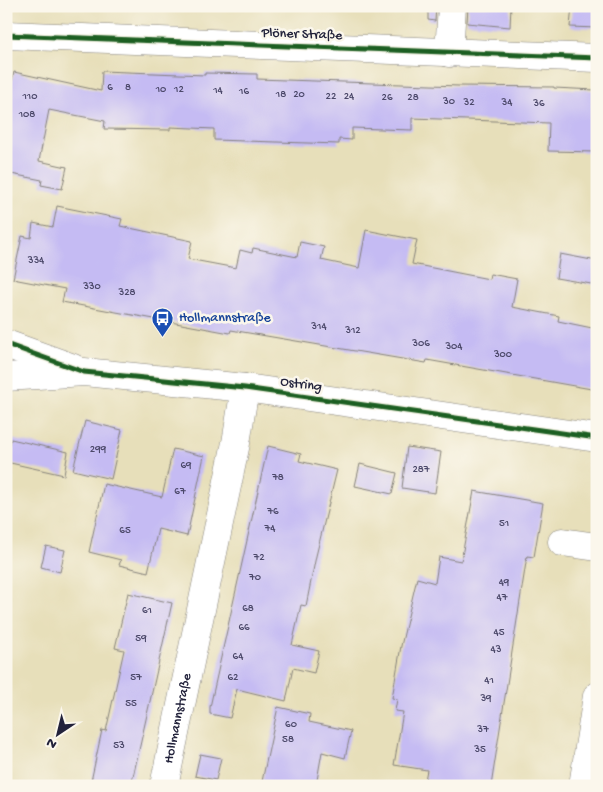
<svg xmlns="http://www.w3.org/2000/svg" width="603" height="792" font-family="'Gochi Hand',sans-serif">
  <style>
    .building { fill: #c5bbf3 }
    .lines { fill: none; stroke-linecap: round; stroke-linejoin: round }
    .minor-casing { stroke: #84807a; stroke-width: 29 }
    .major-casing { stroke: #84807a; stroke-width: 29 }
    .minor { stroke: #fff; stroke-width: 28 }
    .major { stroke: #fff; stroke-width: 28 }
    .cycleway-casing { stroke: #fbf7ec; stroke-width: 8 }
    .cycleway { stroke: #1b5e20; stroke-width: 5 }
    .labels { text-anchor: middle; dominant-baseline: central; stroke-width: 5; stroke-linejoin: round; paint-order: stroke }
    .number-label { font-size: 11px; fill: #4b4869 }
    .street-label { font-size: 14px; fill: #22223b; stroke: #fbf7ec }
    .transit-label { font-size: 14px; fill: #164399; stroke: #fbf7ec; text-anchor: start }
  </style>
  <rect width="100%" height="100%" fill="#fbf7ec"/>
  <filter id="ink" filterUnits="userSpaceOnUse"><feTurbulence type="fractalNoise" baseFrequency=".02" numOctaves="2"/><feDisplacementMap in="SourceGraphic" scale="10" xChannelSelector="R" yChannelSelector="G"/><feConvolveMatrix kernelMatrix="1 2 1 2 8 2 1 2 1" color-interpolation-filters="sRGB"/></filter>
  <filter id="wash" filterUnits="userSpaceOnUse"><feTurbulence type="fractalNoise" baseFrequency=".0096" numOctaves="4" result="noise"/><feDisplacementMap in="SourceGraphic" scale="20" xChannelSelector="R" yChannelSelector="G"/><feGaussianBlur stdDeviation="1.12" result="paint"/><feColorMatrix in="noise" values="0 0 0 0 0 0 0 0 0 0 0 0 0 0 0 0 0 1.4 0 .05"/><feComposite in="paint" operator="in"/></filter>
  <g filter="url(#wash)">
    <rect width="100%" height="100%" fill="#e7dfba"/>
    <g id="blocks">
      <!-- building -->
      <g class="building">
        <path d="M428,6H436L435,21L428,20Z"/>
        <path d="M468,6H511L510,27L467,23Z"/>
        <path d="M572,6H597V28L570,27Z"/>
        <path d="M102,71L205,75V73L257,74V79L459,86L554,87V88L595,90L597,152L548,151L549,123L412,118V130L352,128V140L339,139V144L214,140V129L170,127V130L104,129L105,121L49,110L39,161L67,167L62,189L41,185L42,180L6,173V83L11,84L14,72L101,91Z"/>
        <path d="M57,206L122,219L120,226L192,241L188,259L236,268L240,250L252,253L253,248L297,257L300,242L324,247L321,260L359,268L366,230L417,240L412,264L489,279L490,274L517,279L512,307L559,316L558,321L597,329V390L427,360L426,363L231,330L230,333L62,302L65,289L13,279L22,236L31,238L33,223L53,227Z"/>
        <path d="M560,254L597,261V285L556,278Z"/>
        <path d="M85,421L122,430L111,479L73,470Z"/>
        <path d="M11,439L68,452L64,475L6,462Z"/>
        <path d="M268,446L301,454L299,461L337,470L316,556L306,606L301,605L292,645L319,651L314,673L293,668L286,701L237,689L230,718L210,714V707Z"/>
        <path d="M407,447L441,452L435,493L402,488Z"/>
        <path d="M173,449L204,456L187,536L158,529L148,572L119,565L121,560L89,552L104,484L162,497Z"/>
        <path d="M360,464L397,473L392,494L355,486Z"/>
        <path d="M474,491L543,503L534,557L527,556L491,786H447V784L425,780L427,770L394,765L403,712L395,711L397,699L392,698L401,646L417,578L435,583L439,557L461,561Z"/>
        <path d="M46,546L65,550L60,572L41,567Z"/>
        <path d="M128,593L172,603L131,786H90L102,730L106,731L124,650L115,648Z"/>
        <path d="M278,707L310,714L309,722L351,731L345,758L322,752L316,786H261Z"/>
        <path d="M200,754L221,758L216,780L195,776Z"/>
      </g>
    </g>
  </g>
  <g filter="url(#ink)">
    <use href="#blocks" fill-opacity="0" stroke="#84807a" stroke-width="1"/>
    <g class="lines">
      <defs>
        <g id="minor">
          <path d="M6,35L597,58"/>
          <path d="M449,53L452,6"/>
          <path d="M562,542L597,547"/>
          <path id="s1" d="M164,786L236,443L245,388"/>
          <path d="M583,786L597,696"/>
        </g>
        <g id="major">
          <path d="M6,344L73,368"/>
          <path d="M6,377L84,372L245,388L597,438"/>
        </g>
      </defs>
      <!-- minor casing -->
      <use href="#minor" class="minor-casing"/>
      <!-- major casing -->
      <use href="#major" class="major-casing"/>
      <!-- minor -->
      <use href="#minor" class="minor"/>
      <!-- major -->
      <use href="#major" class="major"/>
      <defs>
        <g id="cycleway">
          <path d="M6,35L597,58"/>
          <path d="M6,344L84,372L245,388L597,438"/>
        </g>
      </defs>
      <!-- cycleway casing -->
      <use href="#cycleway" class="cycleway-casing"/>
      <!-- cycleway -->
      <use href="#cycleway" class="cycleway"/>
    </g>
  </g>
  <!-- icons -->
  <defs>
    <symbol id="bus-pin" viewBox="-11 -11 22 30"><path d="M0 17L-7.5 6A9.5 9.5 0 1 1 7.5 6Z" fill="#1a4fb4" stroke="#fbf7ec"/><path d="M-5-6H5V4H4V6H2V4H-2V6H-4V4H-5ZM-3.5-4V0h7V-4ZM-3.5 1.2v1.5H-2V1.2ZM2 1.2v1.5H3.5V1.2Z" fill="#fff"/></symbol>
  </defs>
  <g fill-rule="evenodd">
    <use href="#bus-pin" x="150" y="306" width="25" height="34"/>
  </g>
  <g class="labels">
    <!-- number labels -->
    <g class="number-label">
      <text x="110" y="88">6</text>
      <text x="128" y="88">8</text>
      <text x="161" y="90">10</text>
      <text x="179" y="90">12</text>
      <text x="218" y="91">14</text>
      <text x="244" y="92">16</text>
      <text x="281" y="95">18</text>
      <text x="299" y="95">20</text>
      <text x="30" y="97">110</text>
      <text x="331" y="97">22</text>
      <text x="349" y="97">24</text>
      <text x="387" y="98">26</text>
      <text x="413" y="98">28</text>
      <text x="449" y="102">30</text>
      <text x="469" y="103">32</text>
      <text x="507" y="103">34</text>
      <text x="539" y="104">36</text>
      <text x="27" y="115">108</text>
      <text x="36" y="261">334</text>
      <text x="92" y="287">330</text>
      <text x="127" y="293">328</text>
      <text x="319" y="327">314</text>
      <text x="353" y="331">312</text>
      <text x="421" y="344">306</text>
      <text x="454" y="347">304</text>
      <text x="503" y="355">300</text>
      <text x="98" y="450">299</text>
      <text x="186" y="466">69</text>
      <text x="421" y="470">287</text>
      <text x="278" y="478">78</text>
      <text x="180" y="492">67</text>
      <text x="273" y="512">76</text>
      <text x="504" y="524">51</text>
      <text x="270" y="529">74</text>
      <text x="125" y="531">65</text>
      <text x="259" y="558">72</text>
      <text x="255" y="578">70</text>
      <text x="504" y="583">49</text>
      <text x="502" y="598">47</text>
      <text x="248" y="609">68</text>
      <text x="147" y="611">61</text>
      <text x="244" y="628">66</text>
      <text x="499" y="633">45</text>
      <text x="141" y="639">59</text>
      <text x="496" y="650">43</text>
      <text x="238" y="657">64</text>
      <text x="136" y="678">57</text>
      <text x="233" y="678">62</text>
      <text x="489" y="681">41</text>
      <text x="486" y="699">39</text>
      <text x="131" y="704">55</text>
      <text x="291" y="725">60</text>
      <text x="483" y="730">37</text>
      <text x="288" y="740">58</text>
      <text x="119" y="746">53</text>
      <text x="480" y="750">35</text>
    </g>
    <!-- street labels -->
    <g class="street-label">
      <text transform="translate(302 35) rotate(2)">Plöner Straße</text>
      <text transform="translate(301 385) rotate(8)">Ostring</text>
      <text stroke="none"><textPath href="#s1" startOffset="69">Hollmannstraße</textPath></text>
    </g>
    <!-- transit labels -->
    <g class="transit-label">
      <text x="179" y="318">Hollmannstraße</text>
    </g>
  </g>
  <!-- margin -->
  <rect width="603" height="792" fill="none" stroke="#fbf7ec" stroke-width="25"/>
  <!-- north arrow -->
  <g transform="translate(58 734) rotate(215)" stroke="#fbf7ec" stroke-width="4" paint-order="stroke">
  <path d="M0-4L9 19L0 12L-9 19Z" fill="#22223b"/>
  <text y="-8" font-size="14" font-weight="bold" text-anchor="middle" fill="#22223b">N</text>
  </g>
</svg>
